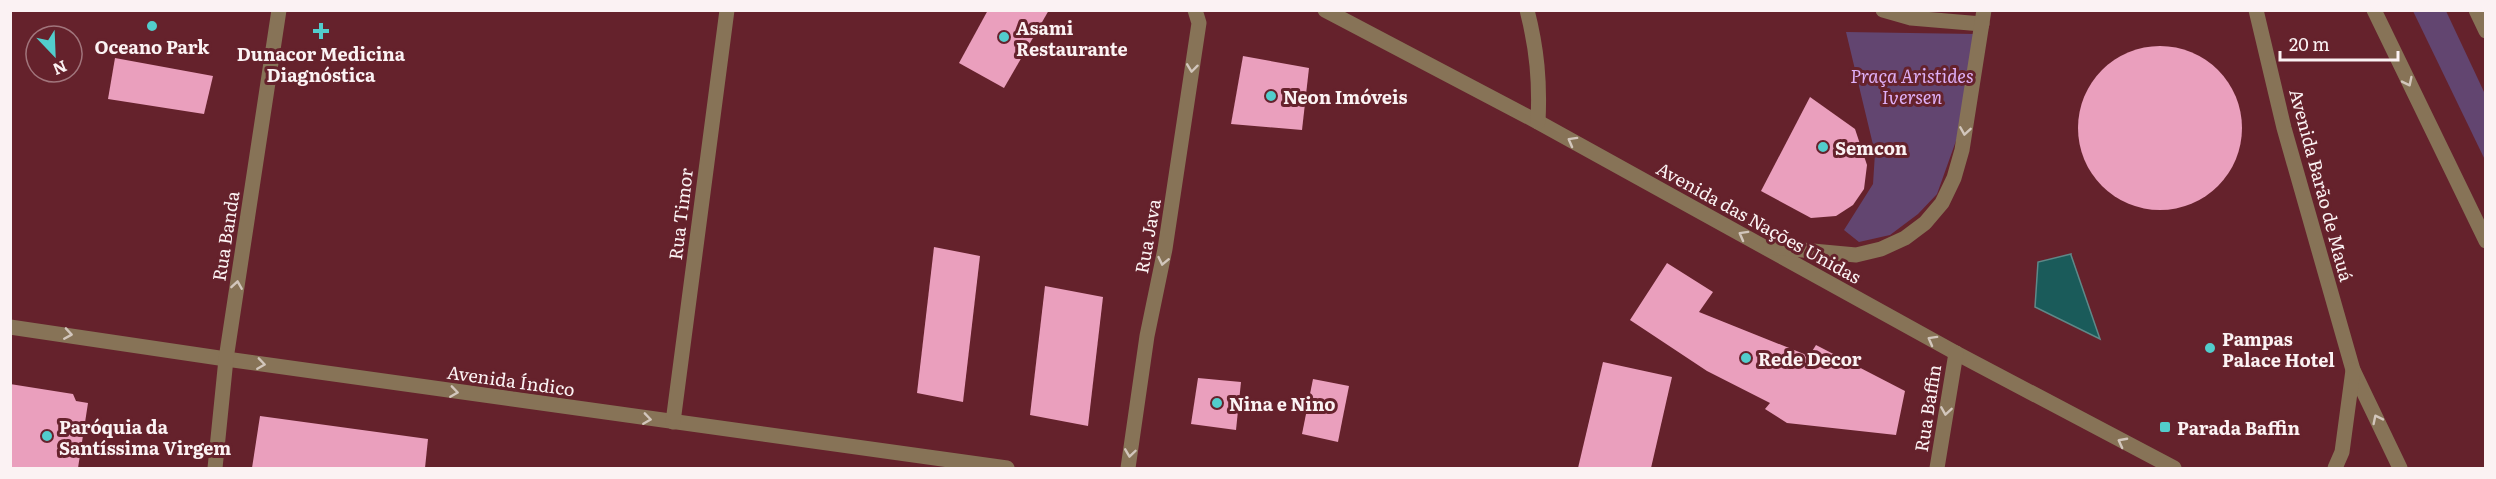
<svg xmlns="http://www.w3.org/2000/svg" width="2496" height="479" font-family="Literata,serif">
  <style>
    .green { fill: #624570 }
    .water { fill: #1a5b5a; stroke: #5e8888; stroke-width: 1.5 }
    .building { fill: #ea9fbd }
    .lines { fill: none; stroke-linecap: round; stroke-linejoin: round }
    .minor { stroke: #877357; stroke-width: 15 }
    .oneway { stroke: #d2c6bc }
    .poi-dot { fill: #52cdcc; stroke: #65222c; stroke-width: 2 }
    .labels { text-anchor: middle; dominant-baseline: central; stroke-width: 6; stroke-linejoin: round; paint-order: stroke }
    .poi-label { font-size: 18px; font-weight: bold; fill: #fbf2f3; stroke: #65222c; text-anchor: start }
    .park-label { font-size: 18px; font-style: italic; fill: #dfb0f7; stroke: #65222c }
    .street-label { font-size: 18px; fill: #fbf2f3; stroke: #65222c }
  </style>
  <rect width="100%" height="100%" fill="#65222c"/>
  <!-- green -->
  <g class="green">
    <path d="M2413,11H2446L2485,94V160Z"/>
    <path d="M1846,32L1975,34L1957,138L1937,194L1918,214L1890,235L1859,242L1844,230L1873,184L1875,153Z"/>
  </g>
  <!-- water -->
  <path class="water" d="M2071,254V255L2100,339L2035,307L2038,262Z"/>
  <!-- building -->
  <g class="building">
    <path d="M988,10H1049L1004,88L959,63Z"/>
    <circle cx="2160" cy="128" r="82"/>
    <path d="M1243,56L1309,68L1302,130L1231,124Z"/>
    <path d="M115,58L213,76L204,114L108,99Z"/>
    <path d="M1810,97L1855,129L1867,165L1864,189L1853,205L1836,216L1811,218L1761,191Z"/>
    <path d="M934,247L980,256L963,402L917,393Z"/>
    <path d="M1667,263L1713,292L1699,312L1809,356L1816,345L1905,391L1896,435L1787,423L1765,409L1770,403L1707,371L1630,320Z"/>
    <path d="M1045,286L1103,297L1088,426L1030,415Z"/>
    <path d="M1603,362L1672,377L1651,468H1578Z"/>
    <path d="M1198,378L1241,382L1236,430L1191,424Z"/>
    <path d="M1313,379L1349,386L1338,442L1302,434Z"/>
    <path d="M10,384L73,394L76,401L88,403L78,468H10Z"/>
    <path d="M260,416L428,439L425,468H252Z"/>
  </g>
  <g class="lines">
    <!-- minor -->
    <g class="minor">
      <path d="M1325,10L1538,122L1956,353L2174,468"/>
      <path d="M1527,10C1537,49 1540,82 1538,122"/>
      <path d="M1883,10L1911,18L1982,24"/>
      <path d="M2256,10L2284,128L2353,370L2400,468"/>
      <path d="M2374,10L2486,241"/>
      <path d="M2476,10L2486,31"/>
      <path d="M1771,247L1856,255L1881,249L1905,238L1925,223L1942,203L1954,178L1962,150L1984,10"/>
      <path d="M10,327L226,359L1007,468"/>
      <path d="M673,422L727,10"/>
      <path d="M215,468L226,359L279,10"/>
      <path d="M1128,468L1147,336L1165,249L1199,23L1195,10"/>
      <path d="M1937,468L1956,353"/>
      <path d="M2335,468L2342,452L2353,370"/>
    </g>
  </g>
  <!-- one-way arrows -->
  <defs><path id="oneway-chevron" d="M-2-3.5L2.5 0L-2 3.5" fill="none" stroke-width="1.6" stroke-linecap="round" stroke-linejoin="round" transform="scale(1.5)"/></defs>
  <g class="oneway">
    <use href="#oneway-chevron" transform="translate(1192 68) rotate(97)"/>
    <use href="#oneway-chevron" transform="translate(2408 82) rotate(64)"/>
    <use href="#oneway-chevron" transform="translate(1965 131) rotate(99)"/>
    <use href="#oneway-chevron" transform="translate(1572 141) rotate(-151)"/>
    <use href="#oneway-chevron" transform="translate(1743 235) rotate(-151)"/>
    <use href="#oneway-chevron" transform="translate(1163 261) rotate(102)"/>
    <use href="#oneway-chevron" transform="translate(237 285) rotate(-81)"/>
    <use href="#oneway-chevron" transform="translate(68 334) rotate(9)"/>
    <use href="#oneway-chevron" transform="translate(1932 340) rotate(-151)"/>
    <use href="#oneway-chevron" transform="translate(261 364) rotate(8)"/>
    <use href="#oneway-chevron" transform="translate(454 392) rotate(8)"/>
    <use href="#oneway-chevron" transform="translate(1946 411) rotate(99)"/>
    <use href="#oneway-chevron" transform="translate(647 419) rotate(8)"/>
    <use href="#oneway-chevron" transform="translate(2377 419) rotate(-116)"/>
    <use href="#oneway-chevron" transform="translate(2122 442) rotate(-152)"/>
    <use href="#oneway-chevron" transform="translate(1130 453) rotate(98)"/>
  </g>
  <!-- markers -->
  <g class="poi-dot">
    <circle cx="152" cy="26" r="6"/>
    <path d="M318 22h6v6h6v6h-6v6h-6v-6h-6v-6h6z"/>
    <circle cx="1004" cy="37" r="6"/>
    <circle cx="1271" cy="96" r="6"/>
    <circle cx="1823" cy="147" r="6"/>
    <circle cx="2210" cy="348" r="6"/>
    <circle cx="1746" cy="358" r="6"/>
    <circle cx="1217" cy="403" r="6"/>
    <rect x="2159" y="421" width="12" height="12" rx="3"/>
    <circle cx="47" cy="436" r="6"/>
  </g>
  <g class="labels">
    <!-- poi labels -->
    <g class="poi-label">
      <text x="1016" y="27">Asami<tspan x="1016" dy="21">Restaurante</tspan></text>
      <text x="152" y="46" text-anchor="middle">Oceano Park</text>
      <text x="321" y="53" text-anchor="middle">Dunacor Medicina<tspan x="321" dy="21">Diagnóstica</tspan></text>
      <text x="1283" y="96">Neon Imóveis</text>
      <text x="1835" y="147">Semcon</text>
      <text x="2222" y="338">Pampas<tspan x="2222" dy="21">Palace Hotel</tspan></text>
      <text x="1758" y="358">Rede Decor</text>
      <text x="1229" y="403">Nina e Nino</text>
      <text x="59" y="426">Paróquia da<tspan x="59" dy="21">Santíssima Virgem</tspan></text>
      <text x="2177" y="427">Parada Baffin</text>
    </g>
    <!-- park labels -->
    <g class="park-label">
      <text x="1912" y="75">Praça Aristides<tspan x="1912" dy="21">Iversen</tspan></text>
    </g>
    <!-- street labels -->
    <g class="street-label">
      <text transform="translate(2322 185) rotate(75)">Avenida Barão de Mauá</text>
      <text transform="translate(680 214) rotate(-83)">Rua Timor</text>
      <text transform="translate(1759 222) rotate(29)">Avenida das Nações Unidas</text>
      <text transform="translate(225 236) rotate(-81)">Rua Banda</text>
      <text transform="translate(1147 236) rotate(-80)">Rua Java</text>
      <text transform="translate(511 380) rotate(8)">Avenida Índico</text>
      <text transform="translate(1927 408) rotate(-81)">Rua Baffin</text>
    </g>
  </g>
  <!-- border -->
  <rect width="2496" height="479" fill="none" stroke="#fbf2f3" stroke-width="24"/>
  <!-- north arrow -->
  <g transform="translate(54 54) rotate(157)"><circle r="28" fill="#65222c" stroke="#a1757c" stroke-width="1.5"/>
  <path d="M0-4.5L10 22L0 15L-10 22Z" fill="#52cdcc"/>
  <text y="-9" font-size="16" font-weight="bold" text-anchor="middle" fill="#fbf2f3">N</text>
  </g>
  <!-- scale -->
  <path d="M2280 51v9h118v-9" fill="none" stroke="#fbf2f3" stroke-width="3"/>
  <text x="2289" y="51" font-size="18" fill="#fbf2f3" stroke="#65222c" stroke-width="4.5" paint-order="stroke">20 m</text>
</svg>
